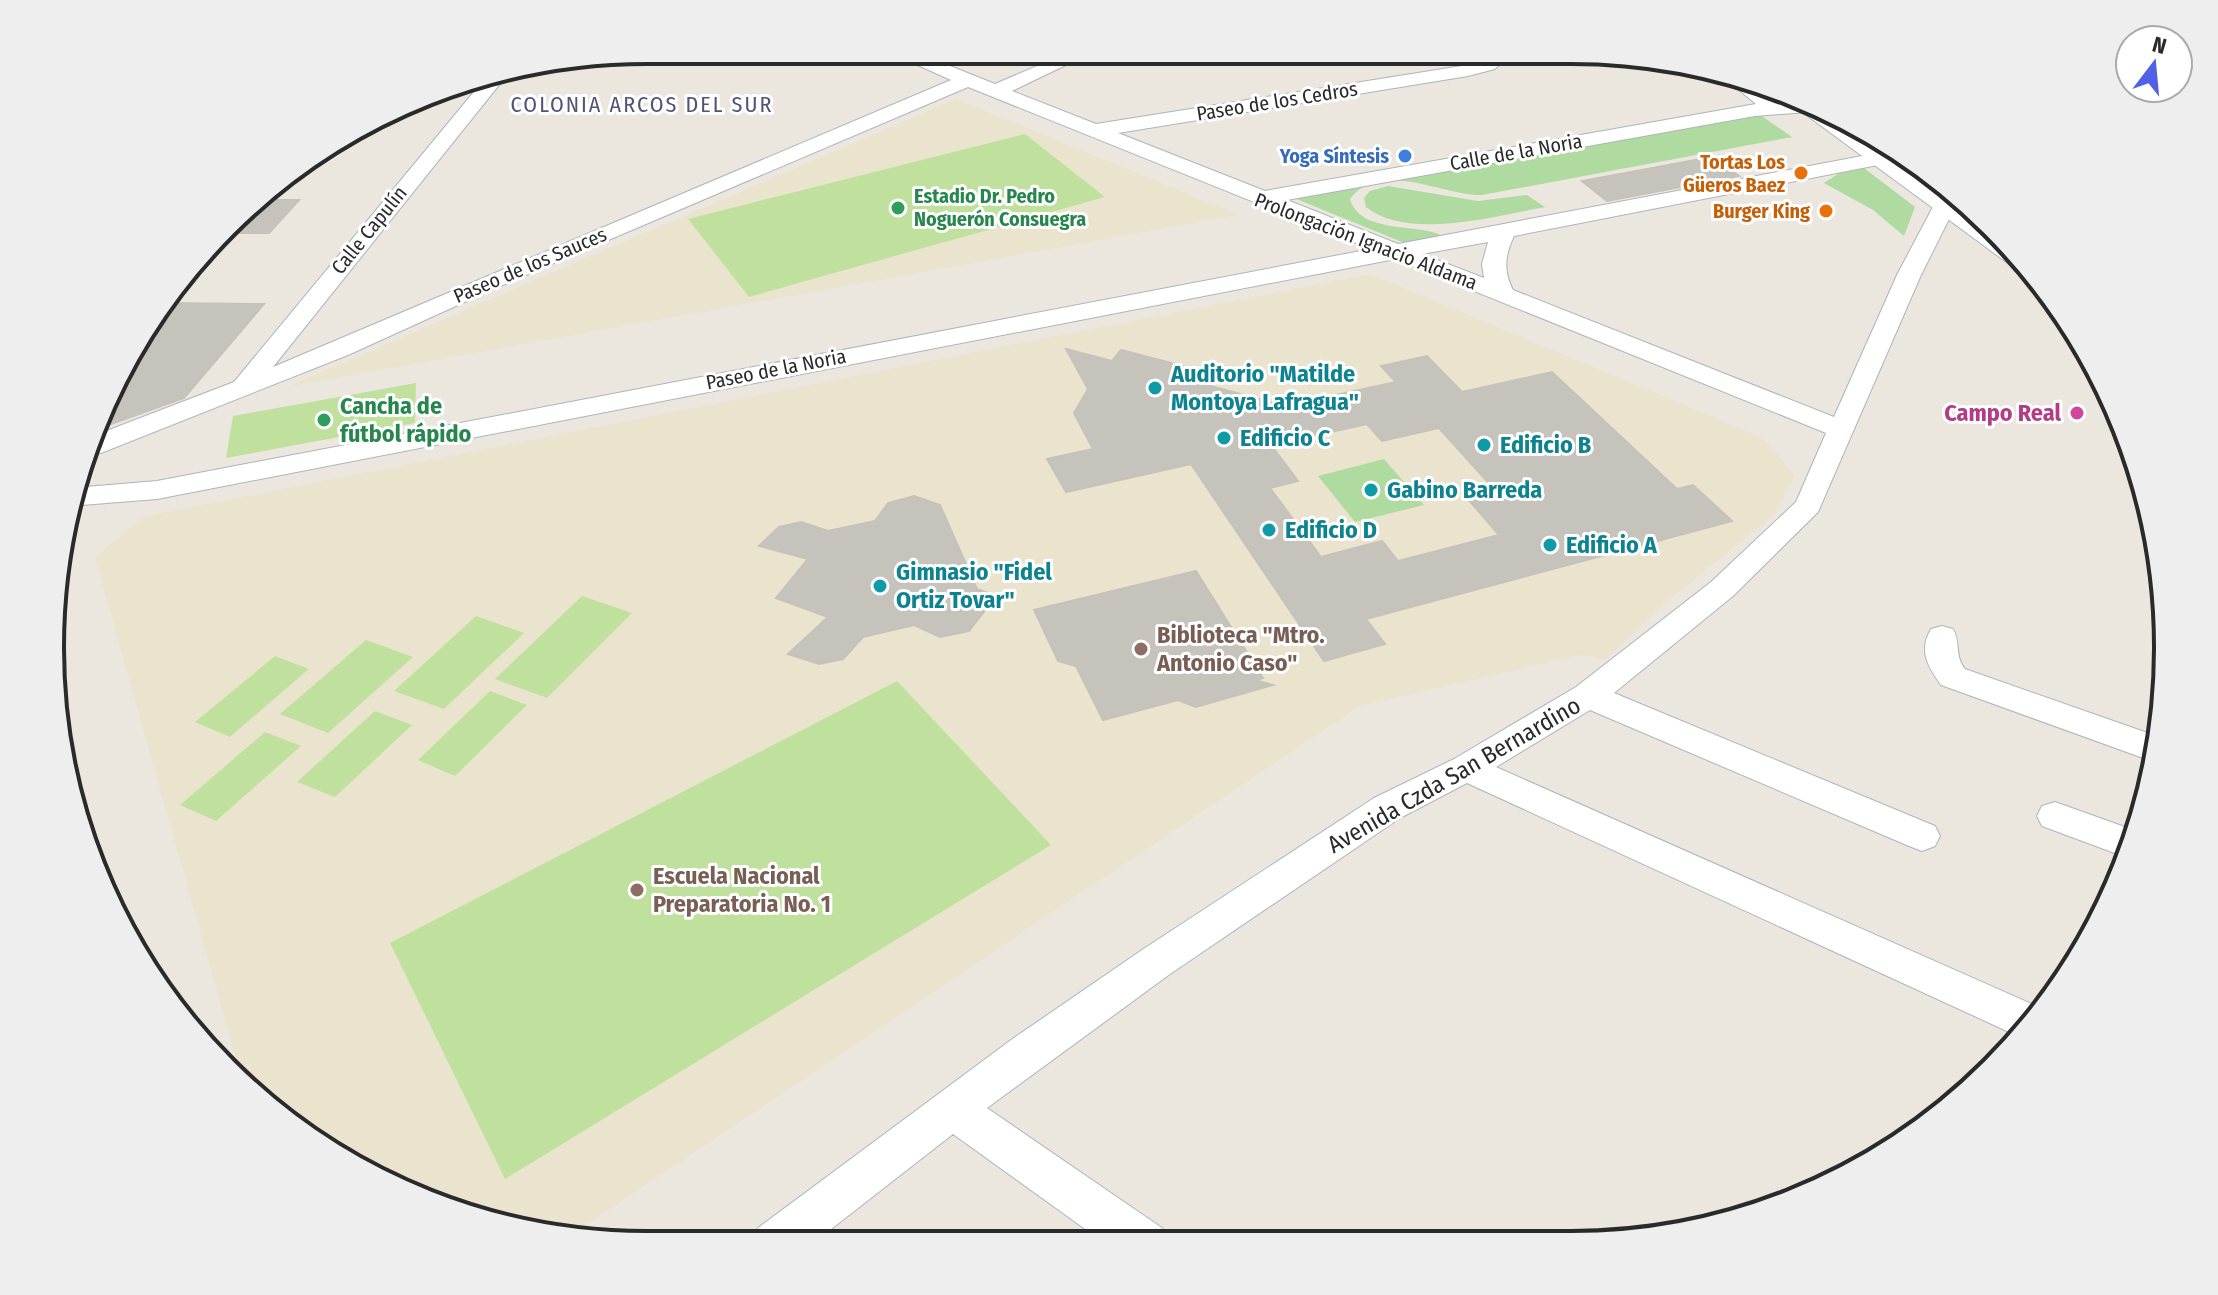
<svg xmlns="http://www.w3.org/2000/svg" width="2218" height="1295" font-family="'Fira Sans Condensed',sans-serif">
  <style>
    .education { fill: #eae4cf }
    .green { fill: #b0dba0 }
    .pitch { fill: #c0e19d }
    .building { fill: #c6c3bd; stroke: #c6c2b8; stroke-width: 2; fill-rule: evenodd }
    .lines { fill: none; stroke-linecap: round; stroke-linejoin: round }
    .minor-casing { stroke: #b1b3bc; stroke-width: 2 }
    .secondary-casing { stroke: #b1b3bc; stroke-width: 2 }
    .minor { fill: #fff; fill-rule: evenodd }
    .secondary { fill: #fff; fill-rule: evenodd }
    .shop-dot { fill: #3f7fe0; stroke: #fff; stroke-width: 3 }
    .food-dot { fill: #e8710a; stroke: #fff; stroke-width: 3 }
    .leisure-dot { fill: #2e9e5b; stroke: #fff; stroke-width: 3 }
    .culture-dot { fill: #0f9aa8; stroke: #fff; stroke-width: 3 }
    .hotel-dot { fill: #d1479c; stroke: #fff; stroke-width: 3 }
    .education-dot { fill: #8d6e63; stroke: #fff; stroke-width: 3 }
    .labels { text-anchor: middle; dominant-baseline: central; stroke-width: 6; stroke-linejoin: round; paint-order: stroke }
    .far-street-label { font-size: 20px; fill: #2a2a2a; stroke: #fff }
    .far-shop-label { font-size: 20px; font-weight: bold; fill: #366cbe; stroke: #fff; text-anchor: end }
    .far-food-label { font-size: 20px; font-weight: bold; fill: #c56008; stroke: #fff; text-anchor: end }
    .far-leisure-label { font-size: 20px; font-weight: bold; fill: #27864d; stroke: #fff; text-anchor: start }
    .far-neighbourhood-label { font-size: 22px; letter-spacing: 2px; fill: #505476; stroke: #fff }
    .culture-label { font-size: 24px; font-weight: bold; fill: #0d838f; stroke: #fff; text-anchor: start }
    .leisure-label { font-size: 24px; font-weight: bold; fill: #27864d; stroke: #fff; text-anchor: start }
    .hotel-label { font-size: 24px; font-weight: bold; fill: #b23c85; stroke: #fff; text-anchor: end }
    .education-label { font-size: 24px; font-weight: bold; fill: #785e54; stroke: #fff; text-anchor: start }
    .street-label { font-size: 24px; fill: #2a2a2a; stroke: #fff }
    .rim { fill: none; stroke: #2a2a2a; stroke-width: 4 }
  </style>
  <rect width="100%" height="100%" fill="#ebe6de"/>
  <!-- education -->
  <g class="education">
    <path d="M956,99L1239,215L287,387Z"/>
    <path d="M1370,274L1763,438L1795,475L1774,515L1663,605L1605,660L1581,655L1360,706L570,1236L455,1213L316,1145L240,1073L95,558L142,517Z"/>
  </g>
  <!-- green -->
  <g class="green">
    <path d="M1759,114L1792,137L1482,195C1442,196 1380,158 1350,199C1360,234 1415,223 1441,235L1407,244L1284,194Z"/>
    <path d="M1864,168L1915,207L1904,236L1873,210L1824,183L1841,172Z"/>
    <path d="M1388,186L1478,201L1527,195L1545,207C1495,216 1409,241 1366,207L1364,198L1370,191Z"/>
    <path d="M1384,459L1424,505L1355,522L1318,476Z"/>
  </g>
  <!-- pitch -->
  <g class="pitch">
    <path d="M1025,134L1105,197L749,297L688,219Z"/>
    <path d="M416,383L415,423L226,458L233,416Z"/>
    <path d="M582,596L632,613L547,698L495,679Z"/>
    <path d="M476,616L524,633L444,709L394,691Z"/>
    <path d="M366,640L413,657L328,733L280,714Z"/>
    <path d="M275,656L309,669L230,737L195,722Z"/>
    <path d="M897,681L1051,845L505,1179L390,943Z"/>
    <path d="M490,691L527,705L455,776L418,760Z"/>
    <path d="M375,711L412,725L335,797L297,782Z"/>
    <path d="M265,732L301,746L216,821L180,805Z"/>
  </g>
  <!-- building -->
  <g class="building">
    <path d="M1711,157L1739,176L1607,201L1582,181Z"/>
    <path d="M259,200H299L269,233H228Z"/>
    <path d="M163,303L264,304L184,398L100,428L151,315Z"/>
    <path d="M1066,349L1112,361L1121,350L1190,368L1166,374L1285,406L1396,382L1381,366L1427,356L1462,392L1552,372L1677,489L1693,485L1732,521L1366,619L1385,644L1324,661L1191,464L1066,492L1047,459L1093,449L1074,413L1088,389ZM1367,424L1382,441L1439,428L1496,491L1467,498L1499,535L1398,561L1382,541L1321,557L1270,488L1298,481L1271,445Z"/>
    <path d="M914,496L940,505L977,589L996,596L969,631L940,637L914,625L863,637L843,659L819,664L788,654L828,617L776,598L808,559L759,546L779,527L801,522L828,531L875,521L888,503Z"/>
    <path d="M1196,571L1263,678L1255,680L1273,685L1196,707L1178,700L1103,720L1076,666L1058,661L1034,610Z"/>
  </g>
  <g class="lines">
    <defs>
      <g id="minor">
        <path d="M884,50H910L995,84L1072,51H1095L1012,91L1096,124L1468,65L1494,51H1512L1495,69L1468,76L1118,133L1265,191L1756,104L1721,75L1747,79L1780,103L1803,102L1821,111L1755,116L1287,200L1398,244L1883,152L1890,154L1893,158L1890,162L1883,164L1514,236C1505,255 1503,270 1513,290L1834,417L1897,275L1935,203L1946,196L1954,198L1957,203L1921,275L1818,512L1733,596L1614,693L1935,826L1940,836L1935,846L1922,851L1909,846L1590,710L1496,767L2043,1009L2020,1037L1467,783L1400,818L1170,974L987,1108L1162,1228L1169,1244H1106L953,1134L812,1244H751L758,1228L1011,1040L1142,950L1374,798L1454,759L1576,687L1711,582L1796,502L1826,433L1395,259L157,499L69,506L73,488L157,481L1371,249L968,87L491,290L348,355L101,453L88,454L96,435L234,382L487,76L507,75L273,367L951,80ZM1488,242L1482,264L1484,278L1422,254Z"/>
        <path d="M1160,51H1183L1159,65H1147V57Z"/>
        <path d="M1942,626L1953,629C1961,643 1954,655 1965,669L2159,737L2157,763L1941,685C1928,667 1918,651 1931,629Z"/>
        <path d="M2055,802L2136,831L2128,858L2042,826L2037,816L2042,806Z"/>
      </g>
      <path id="secondary" d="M1800,100L1866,133L1976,211L1993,225L2026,265L2009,264L1801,111L1797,105Z"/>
    </defs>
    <!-- minor casing -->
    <use href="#minor" class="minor-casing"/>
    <!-- secondary casing -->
    <use href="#secondary" class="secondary-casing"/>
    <!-- minor -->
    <use href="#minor" class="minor"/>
    <!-- secondary -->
    <use href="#secondary" class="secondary"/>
  </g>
  <!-- markers -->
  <circle class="shop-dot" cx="1405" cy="156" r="8"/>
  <g class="food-dot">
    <circle cx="1801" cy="173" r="8"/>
    <circle cx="1826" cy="211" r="8"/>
  </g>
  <g class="leisure-dot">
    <circle cx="898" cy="208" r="8"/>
    <circle cx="324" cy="420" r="8"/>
  </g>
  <g class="culture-dot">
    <circle cx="1155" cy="388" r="8"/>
    <circle cx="1224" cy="438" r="8"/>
    <circle cx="1484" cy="445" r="8"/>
    <circle cx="1371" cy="490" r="8"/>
    <circle cx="1269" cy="530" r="8"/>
    <circle cx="1550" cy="545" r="8"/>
    <circle cx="880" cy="586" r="8"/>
  </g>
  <circle class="hotel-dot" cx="2077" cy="413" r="8"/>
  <g class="education-dot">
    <circle cx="1141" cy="649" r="8"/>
    <circle cx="637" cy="890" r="8"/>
  </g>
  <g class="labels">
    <!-- far-street labels -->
    <g class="far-street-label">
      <text transform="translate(1277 101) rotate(-9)">Paseo de los Cedros</text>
      <text transform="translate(1516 152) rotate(-10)">Calle de la Noria</text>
      <text transform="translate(369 230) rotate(-51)">Calle Capulín</text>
      <text transform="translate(1366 241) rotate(21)">Prolongación Ignacio Aldama</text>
      <text transform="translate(530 265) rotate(-23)">Paseo de los Sauces</text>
      <text transform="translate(776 369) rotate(-11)">Paseo de la Noria</text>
    </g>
    <!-- far-shop labels -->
    <g class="far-shop-label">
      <text x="1389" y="156">Yoga Síntesis</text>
    </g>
    <!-- far-food labels -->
    <g class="far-food-label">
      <text x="1785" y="162">Tortas Los<tspan x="1785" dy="23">Güeros Baez</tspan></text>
      <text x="1810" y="211">Burger King</text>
    </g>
    <!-- far-leisure labels -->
    <g class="far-leisure-label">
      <text x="914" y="196">Estadio Dr. Pedro<tspan x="914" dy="23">Noguerón Consuegra</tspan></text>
    </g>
    <!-- far-neighbourhood labels -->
    <g class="far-neighbourhood-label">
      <text x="642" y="104">COLONIA ARCOS DEL SUR</text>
    </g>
    <!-- culture labels -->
    <g class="culture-label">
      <text x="1171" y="374">Auditorio "Matilde<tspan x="1171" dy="28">Montoya Lafragua"</tspan></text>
      <text x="1240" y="438">Edificio C</text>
      <text x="1500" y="445">Edificio B</text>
      <text x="1387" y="490">Gabino Barreda</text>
      <text x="1285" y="530">Edificio D</text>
      <text x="1566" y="545">Edificio A</text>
      <text x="896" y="572">Gimnasio "Fidel<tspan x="896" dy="28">Ortiz Tovar"</tspan></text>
    </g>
    <!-- leisure labels -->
    <g class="leisure-label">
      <text x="340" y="406">Cancha de<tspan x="340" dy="28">fútbol rápido</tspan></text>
    </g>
    <!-- hotel labels -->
    <g class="hotel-label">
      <text x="2061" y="413">Campo Real</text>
    </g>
    <!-- education labels -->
    <g class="education-label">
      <text x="1157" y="635">Biblioteca "Mtro.<tspan x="1157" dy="28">Antonio Caso"</tspan></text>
      <text x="653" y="876">Escuela Nacional<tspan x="653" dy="28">Preparatoria No. 1</tspan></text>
    </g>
    <!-- street labels -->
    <g class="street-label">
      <text transform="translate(1454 775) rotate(-30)">Avenida Czda San Bernardino</text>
    </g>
  </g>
  <!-- crop -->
  <path d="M0 0H2218V1295H0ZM647 64H1571A583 583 0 0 1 2154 647V648A583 583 0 0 1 1571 1231H647A583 583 0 0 1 64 648V647A583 583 0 0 1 647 64Z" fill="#eee" fill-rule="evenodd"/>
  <path class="rim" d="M647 64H1571A583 583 0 0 1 2154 647V648A583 583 0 0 1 1571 1231H647A583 583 0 0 1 64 648V647A583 583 0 0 1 647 64Z"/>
  <!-- north arrow -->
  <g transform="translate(2154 64) rotate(16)"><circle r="38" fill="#ffffff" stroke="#aaaaaa" stroke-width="2"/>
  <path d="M0-6L14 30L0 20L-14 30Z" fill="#5061e6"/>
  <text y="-12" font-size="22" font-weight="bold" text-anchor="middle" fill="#2a2a2a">N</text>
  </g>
</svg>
